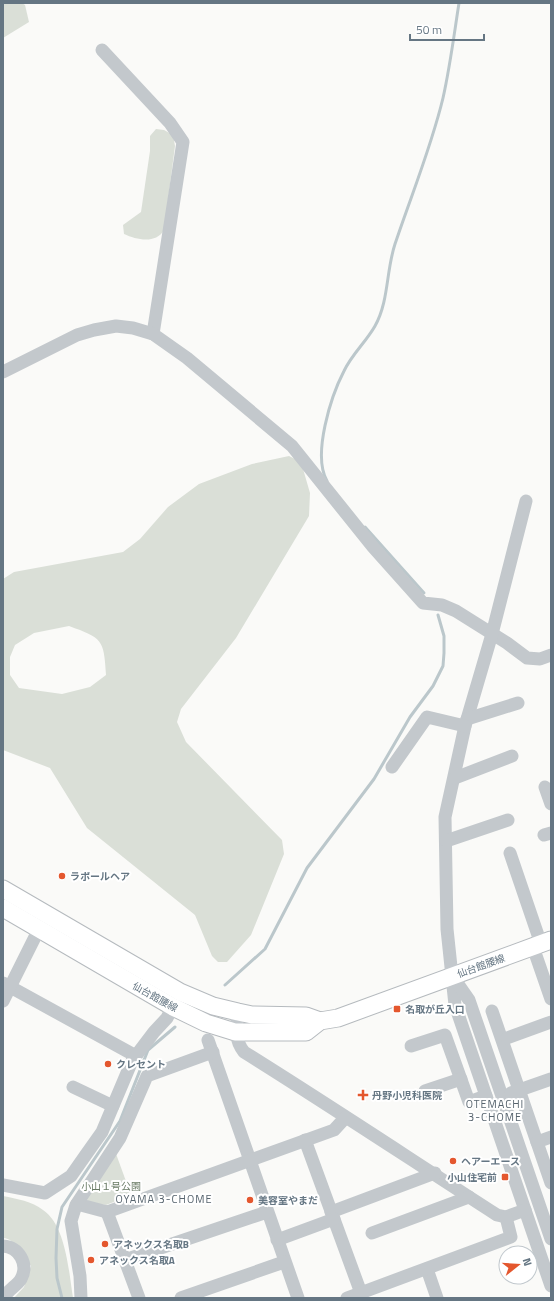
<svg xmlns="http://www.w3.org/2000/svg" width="554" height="1301" font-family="'Titillium Web','Noto Sans JP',sans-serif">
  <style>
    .green { fill: #dadfd7; fill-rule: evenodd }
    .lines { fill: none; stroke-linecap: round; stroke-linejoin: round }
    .stream { stroke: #bbc7cb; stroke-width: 3 }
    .major-casing { stroke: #b5babe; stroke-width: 19 }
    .minor { stroke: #c3c8cc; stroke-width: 13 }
    .major { stroke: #fff; stroke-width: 17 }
    .poi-dot { fill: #e4572e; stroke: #fff; stroke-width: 1.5 }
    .labels { text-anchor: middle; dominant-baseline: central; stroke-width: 4; stroke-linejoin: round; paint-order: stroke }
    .poi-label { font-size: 10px; font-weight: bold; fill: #657683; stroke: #fff; text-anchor: start }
    .street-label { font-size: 10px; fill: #657683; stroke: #fff }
    .park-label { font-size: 10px; fill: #687a64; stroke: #fff }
    .neighbourhood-label { font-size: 11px; letter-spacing: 1px; fill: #57646e; stroke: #fff }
  </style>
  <rect width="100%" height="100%" fill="#fafaf8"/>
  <!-- green -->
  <g class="green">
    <path d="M3,3H22L25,5L29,22L3,38Z"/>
    <path d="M156,129L164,130L173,135L175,146L164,230C156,244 137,240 124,234L123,225L141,212L150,151V136Z"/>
    <path d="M289,456L301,462L310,493L309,516L236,638L181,709L177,722L186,742L282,840L284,854L251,935L227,962H218L212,956L195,915L87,828L50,768L3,750V579L14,572L123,552L140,539L168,507L199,484L252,464ZM69,626C102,638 104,639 106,675L90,687L62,694L19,688L10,675V657L15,645L34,633Z"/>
    <path d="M115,1151L131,1195L106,1205L89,1203L85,1196Z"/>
    <path d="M3,1196C17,1199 32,1201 43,1210C66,1225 69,1273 73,1298H14L24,1287L31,1266C24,1256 16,1239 3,1238Z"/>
  </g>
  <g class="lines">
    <!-- stream -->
    <g class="stream">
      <path d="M327,481C312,455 331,396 344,371C352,354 366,342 375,326C389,301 386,271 395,244C411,196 431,148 443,98C450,67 454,35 459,3"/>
      <path d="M365,527L424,593"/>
      <path d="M225,985L265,949L307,868L374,779L410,717L433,686L443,666L444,653V636L438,615"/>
      <path d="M62,1298L57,1278L56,1258L57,1229L62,1207L120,1121L148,1050L175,1027"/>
    </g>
    <defs>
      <g id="major">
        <path d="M3,889L180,992L213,1006L238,1012L252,1015L306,1016L320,1021"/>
        <path d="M3,908L173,1007L206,1023L235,1032H306L320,1021L338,1018L551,940"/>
      </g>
    </defs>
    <!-- major casing -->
    <use href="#major" class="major-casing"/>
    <!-- minor -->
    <g class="minor">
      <path d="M102,50L170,123L183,142L153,334"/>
      <path d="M3,372L77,335L94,330L116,326L133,328L153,334L187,358L292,446L373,547L423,603L442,605L456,611L507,643L527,658L540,659L551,655"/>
      <path d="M526,501L492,634L465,726L445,817L447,929L455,1005L551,1286"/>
      <path d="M467,719L518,703"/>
      <path d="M392,767L427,717L465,726"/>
      <path d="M455,778L512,756"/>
      <path d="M545,787L551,804"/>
      <path d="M544,835L551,833"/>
      <path d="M446,841L508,820"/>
      <path d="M510,853L541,944"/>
      <path d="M533,947L551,999"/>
      <path d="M453,977L469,1000L551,1239"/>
      <path d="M3,983L136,1056"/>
      <path d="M3,1001L39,929"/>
      <path d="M492,1011L551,1183"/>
      <path d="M238,1012C236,1028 234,1039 244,1052C329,1105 413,1161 497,1215L506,1217L525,1210"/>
      <path d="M507,1038L551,1022"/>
      <path d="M208,1040L298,1298"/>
      <path d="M411,1046L445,1035L469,1102L486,1096"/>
      <path d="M73,1087L113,1106"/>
      <path d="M425,1091L461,1079"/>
      <path d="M511,1093L551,1079"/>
      <path d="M305,1140L361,1293"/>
      <path d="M537,1142L551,1137"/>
      <path d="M3,1185L45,1193L71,1176L85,1156L102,1132L132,1061L154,1032L167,1018L176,1000"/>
      <path d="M77,1204L107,1212L334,1130L345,1118"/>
      <path d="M107,1212L139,1298"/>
      <path d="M331,1212L435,1173"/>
      <path d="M372,1233L469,1197"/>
      <path d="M277,1240L334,1219"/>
      <path d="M3,1246C19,1247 29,1264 21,1279C17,1286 7,1290 4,1298"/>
      <path d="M125,1260L267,1212"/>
      <path d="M427,1269L437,1298"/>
      <path d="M81,1298L80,1276L71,1221L76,1205L120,1138L147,1076L213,1052"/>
      <path d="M181,1298L284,1262"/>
      <path d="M347,1298L511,1237L506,1217"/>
    </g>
    <!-- major -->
    <use href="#major" class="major"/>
  </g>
  <!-- markers -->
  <g class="poi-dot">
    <circle cx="62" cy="876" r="4"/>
    <rect x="393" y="1005" width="8" height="8" rx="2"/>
    <circle cx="108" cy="1064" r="4"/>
    <path d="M361 1089h4v4h4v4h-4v4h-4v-4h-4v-4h4z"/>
    <circle cx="453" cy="1161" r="4"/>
    <rect x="501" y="1173" width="8" height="8" rx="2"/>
    <circle cx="250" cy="1200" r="4"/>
    <circle cx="105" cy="1244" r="4"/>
    <circle cx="91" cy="1260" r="4"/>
  </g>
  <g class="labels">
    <!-- poi labels -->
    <g class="poi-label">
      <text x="70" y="876">ラポールヘア</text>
      <text x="405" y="1009">名取が丘入口</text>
      <text x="116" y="1064">クレセント</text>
      <text x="372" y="1095">丹野小児科医院</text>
      <text x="461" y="1161">ヘアーエース</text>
      <text x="497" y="1177" text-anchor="end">小山住宅前</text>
      <text x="258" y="1200">美容室やまだ</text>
      <text x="113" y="1244">アネックス名取B</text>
      <text x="99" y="1260">アネックス名取A</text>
    </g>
    <!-- street labels -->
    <g class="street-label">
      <text transform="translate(481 966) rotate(-20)">仙台館腰線</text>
      <text transform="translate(155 997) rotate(29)">仙台館腰線</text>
    </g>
    <!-- park labels -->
    <g class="park-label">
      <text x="111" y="1186">小山１号公園</text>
    </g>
    <!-- neighbourhood labels -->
    <g class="neighbourhood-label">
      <text x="495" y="1104">OTEMACHI<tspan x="495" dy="13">3-CHOME</tspan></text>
      <text x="164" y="1199">OYAMA 3-CHOME</text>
    </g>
  </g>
  <!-- border -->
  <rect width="554" height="1301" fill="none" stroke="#657683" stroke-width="8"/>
  <!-- north arrow -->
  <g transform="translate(518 1265) rotate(73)"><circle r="19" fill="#ffffff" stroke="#c1c8cd"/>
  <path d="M0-3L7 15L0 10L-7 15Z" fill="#e4572e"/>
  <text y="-6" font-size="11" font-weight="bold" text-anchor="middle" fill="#657683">N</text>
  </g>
  <!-- scale -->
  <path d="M410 34v6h74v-6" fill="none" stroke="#657683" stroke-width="2"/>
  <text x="416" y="34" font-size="12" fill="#657683" stroke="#ffffff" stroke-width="3" paint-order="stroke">50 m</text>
</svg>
